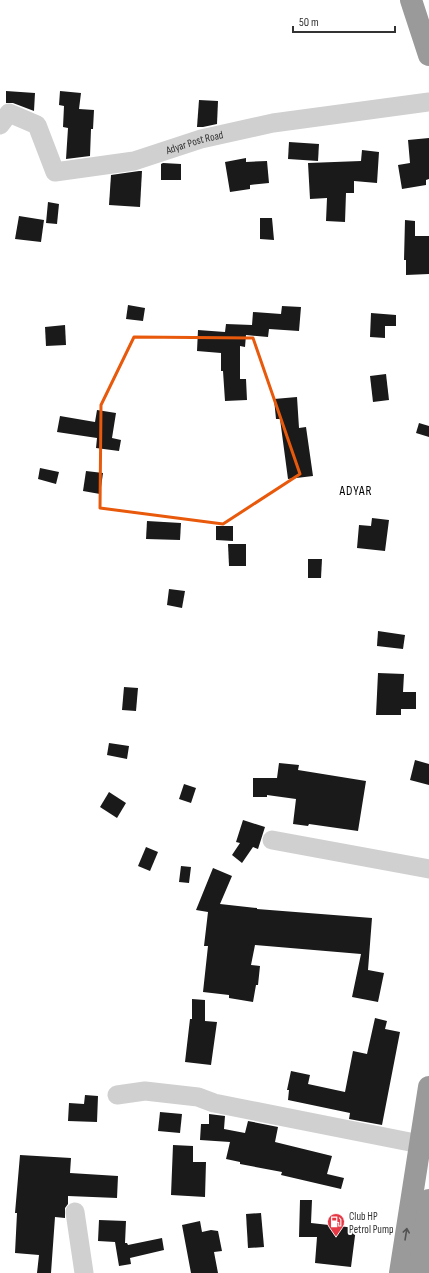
<svg xmlns="http://www.w3.org/2000/svg" width="429" height="1273" font-family="'Sofia Sans Condensed',sans-serif">
  <style>
    .building { fill: #1a1a1a }
    .lines { fill: none; stroke-linecap: round; stroke-linejoin: round }
    .minor { stroke: #d0d0d0; stroke-width: 19 }
    .highway { stroke: #9a9a9a; stroke-width: 22 }
    .oneway { stroke: #525252 }
    .marked { fill: none; stroke: #e8590c; stroke-width: 3; stroke-linejoin: round }
    .labels { text-anchor: middle; dominant-baseline: central; stroke-width: 4; stroke-linejoin: round; paint-order: stroke }
    .street-label { font-size: 11px; fill: #333; stroke: #fff }
    .poi-label { font-size: 11px; fill: #333; stroke: #fff; text-anchor: start }
    .quarter-label { font-size: 13px; letter-spacing: 1px; fill: #000; stroke: #fff }
  </style>
  <rect width="100%" height="100%" fill="#fff"/>
  <!-- building -->
  <g class="building">
    <path d="M6,91L35,93L34,111L13,103H6Z"/>
    <path d="M60,91L81,93L79,109L94,110L93,129H91L90,156L66,159L68,128L63,127L64,106L59,105Z"/>
    <path d="M199,100L218,101L217,124L203,127H197Z"/>
    <path d="M429,138V179L426,180V185L402,189L398,165L410,163L408,140Z"/>
    <path d="M289,142L319,144L318,161L288,159Z"/>
    <path d="M362,150L379,152L377,183L354,181V193H346L345,222L326,221L327,198L310,199L308,163L361,161Z"/>
    <path d="M246,158V162L267,161L269,183L250,185V189L230,192L225,162Z"/>
    <path d="M163,163L181,164V180H161V164Z"/>
    <path d="M139,171H142L140,207L109,205L111,175Z"/>
    <path d="M48,202L59,204L57,224L46,223Z"/>
    <path d="M19,216L44,220L41,242L15,239Z"/>
    <path d="M260,218H272L274,240L260,239Z"/>
    <path d="M405,220L415,221V236H429V274L406,275V260H404Z"/>
    <path d="M128,305L145,308L143,321L126,319Z"/>
    <path d="M282,306L301,307L299,331L269,329L268,337L246,335L245,347L240,346V379H246L247,400L225,401L223,371H221V353L197,351L198,330L225,332L226,324L252,325L253,312L281,314Z"/>
    <path d="M371,313L396,315V326H385V338L370,337Z"/>
    <path d="M65,325L66,345L46,346L45,327Z"/>
    <path d="M386,374L389,400L373,402L370,376Z"/>
    <path d="M297,397L299,428L306,427L313,476L288,479L280,419H276L274,399Z"/>
    <path d="M97,410L116,413L112,438L121,440L119,451L96,448L97,438L57,432L60,416L95,422Z"/>
    <path d="M419,423L429,426V437L416,433Z"/>
    <path d="M40,468L59,472L56,484L38,479Z"/>
    <path d="M86,471L103,473L100,494L83,491Z"/>
    <path d="M372,518L389,520L385,551L357,548L359,525L371,526Z"/>
    <path d="M147,521L181,523L180,540L146,539Z"/>
    <path d="M216,526H233V541L216,540Z"/>
    <path d="M228,544H246V566H229Z"/>
    <path d="M308,559H322L321,578H308Z"/>
    <path d="M169,589L185,591L182,608L167,605Z"/>
    <path d="M378,631L405,635L403,649L377,646Z"/>
    <path d="M378,673L404,674L403,692H416V709H401V715H376Z"/>
    <path d="M124,687L138,688L136,711L122,710Z"/>
    <path d="M109,743L129,746L127,759L107,755Z"/>
    <path d="M415,760L429,764V785L410,780Z"/>
    <path d="M279,763L299,765L298,770L366,781L358,831L309,824L308,826L293,824L296,799L267,795V797H253V778H277Z"/>
    <path d="M184,784L196,788L191,803L179,799Z"/>
    <path d="M109,792L126,803L117,818L100,807Z"/>
    <path d="M243,820L265,827L258,849L253,847L242,863L232,855L240,843L236,842Z"/>
    <path d="M146,847L158,852L150,871L138,866Z"/>
    <path d="M181,866L191,867L189,883L179,882Z"/>
    <path d="M213,868L232,876L220,904L257,908V909L372,918L368,970L384,973L378,1002L352,997L361,954L255,945L251,965L260,966L258,985H256L253,1002L229,998V995L203,992L208,946H204L208,912L196,910Z"/>
    <path d="M192,999L205,1000V1021L217,1022L211,1065L185,1062L190,1019H192Z"/>
    <path d="M375,1018L387,1021L385,1029L400,1032L382,1125L349,1119L350,1113L288,1100L289,1090H287L291,1071L310,1075L308,1084L345,1092L353,1051L367,1054Z"/>
    <path d="M85,1095L98,1096L97,1122L68,1121L69,1103L84,1104Z"/>
    <path d="M160,1112L182,1114L180,1133L158,1131Z"/>
    <path d="M209,1114L225,1116L224,1129L245,1133L248,1121L278,1127L275,1142L332,1156L327,1174L344,1178L341,1189L281,1175L282,1172L240,1164V1162L226,1159L230,1142L200,1140L201,1124H209Z"/>
    <path d="M173,1145L193,1146V1162H206L205,1197L171,1195Z"/>
    <path d="M20,1155L71,1158L70,1173L118,1176L117,1198L68,1196V1204L65,1208V1218L55,1217L51,1273H37L39,1255L15,1253L17,1213H15Z"/>
    <path d="M300,1200H312L311,1223L356,1228L351,1267L315,1263L317,1237H299Z"/>
    <path d="M261,1213L264,1247L248,1248L246,1214Z"/>
    <path d="M99,1220L126,1221L125,1243H127L128,1245L162,1238L164,1250L130,1258L131,1264L119,1266L115,1242L98,1241Z"/>
    <path d="M200,1221L202,1232L211,1230L218,1231L222,1251L214,1252L218,1273H191L182,1225Z"/>
  </g>
  <g class="lines">
    <!-- minor -->
    <g class="minor">
      <path id="s1" d="M0,125L9,113L37,125L55,172L134,161L201,139L273,123L429,102"/>
      <path d="M272,840L429,869"/>
      <path d="M117,1095L145,1091L198,1097L214,1103L420,1144"/>
      <path d="M75,1212L84,1273"/>
    </g>
    <!-- highway -->
    <g class="highway">
      <path d="M411,0L429,55"/>
      <path d="M400,1273L429,1087"/>
      <path d="M419,1273L429,1200"/>
    </g>
  </g>
  <!-- one-way arrows -->
  <defs><path id="oneway-shaft" d="M-6 0H5M1.5-3L5.5 0L1.5 3" fill="none" stroke-width="1.6" stroke-linecap="round" stroke-linejoin="round"/></defs>
  <use class="oneway" href="#oneway-shaft" transform="translate(406 1234) rotate(-81)"/>
  <!-- marked area -->
  <path class="marked" d="M134,337L253,338L300,474L223,524L100,508L101,405Z"/>
  <!-- icons -->
  <defs>
    <symbol id="fuel-pin" viewBox="-11 -11 22 30"><path d="M0 17L-7.5 6A9.5 9.5 0 1 1 7.5 6Z" fill="#e63946" stroke="#fff"/><path d="M-5.5-6h7V0h2V4h1.3V-2.5L3-4.5l.8-.8L6-3V5H2.5V1h-1V6h-7ZM-4.2-4.7v3.2H.2V-4.7Z" fill="#fff"/></symbol>
  </defs>
  <g fill-rule="evenodd">
    <use href="#fuel-pin" x="326" y="1212" width="20" height="27"/>
  </g>
  <g class="labels">
    <!-- street labels -->
    <g class="street-label">
      <text stroke="none"><textPath href="#s1" startOffset="239">Adyar Post Road</textPath></text>
    </g>
    <!-- poi labels -->
    <g class="poi-label">
      <text x="349" y="1216">Club HP<tspan x="349" dy="13">Petrol Pump</tspan></text>
    </g>
    <!-- quarter labels -->
    <g class="quarter-label">
      <text x="356" y="491">ADYAR</text>
    </g>
  </g>
  <!-- scale -->
  <path d="M293 26v6h102v-6" fill="none" stroke="#333333" stroke-width="2"/>
  <text x="299" y="26" font-size="12" fill="#333333" stroke="#ffffff" stroke-width="3" paint-order="stroke">50 m</text>
</svg>
